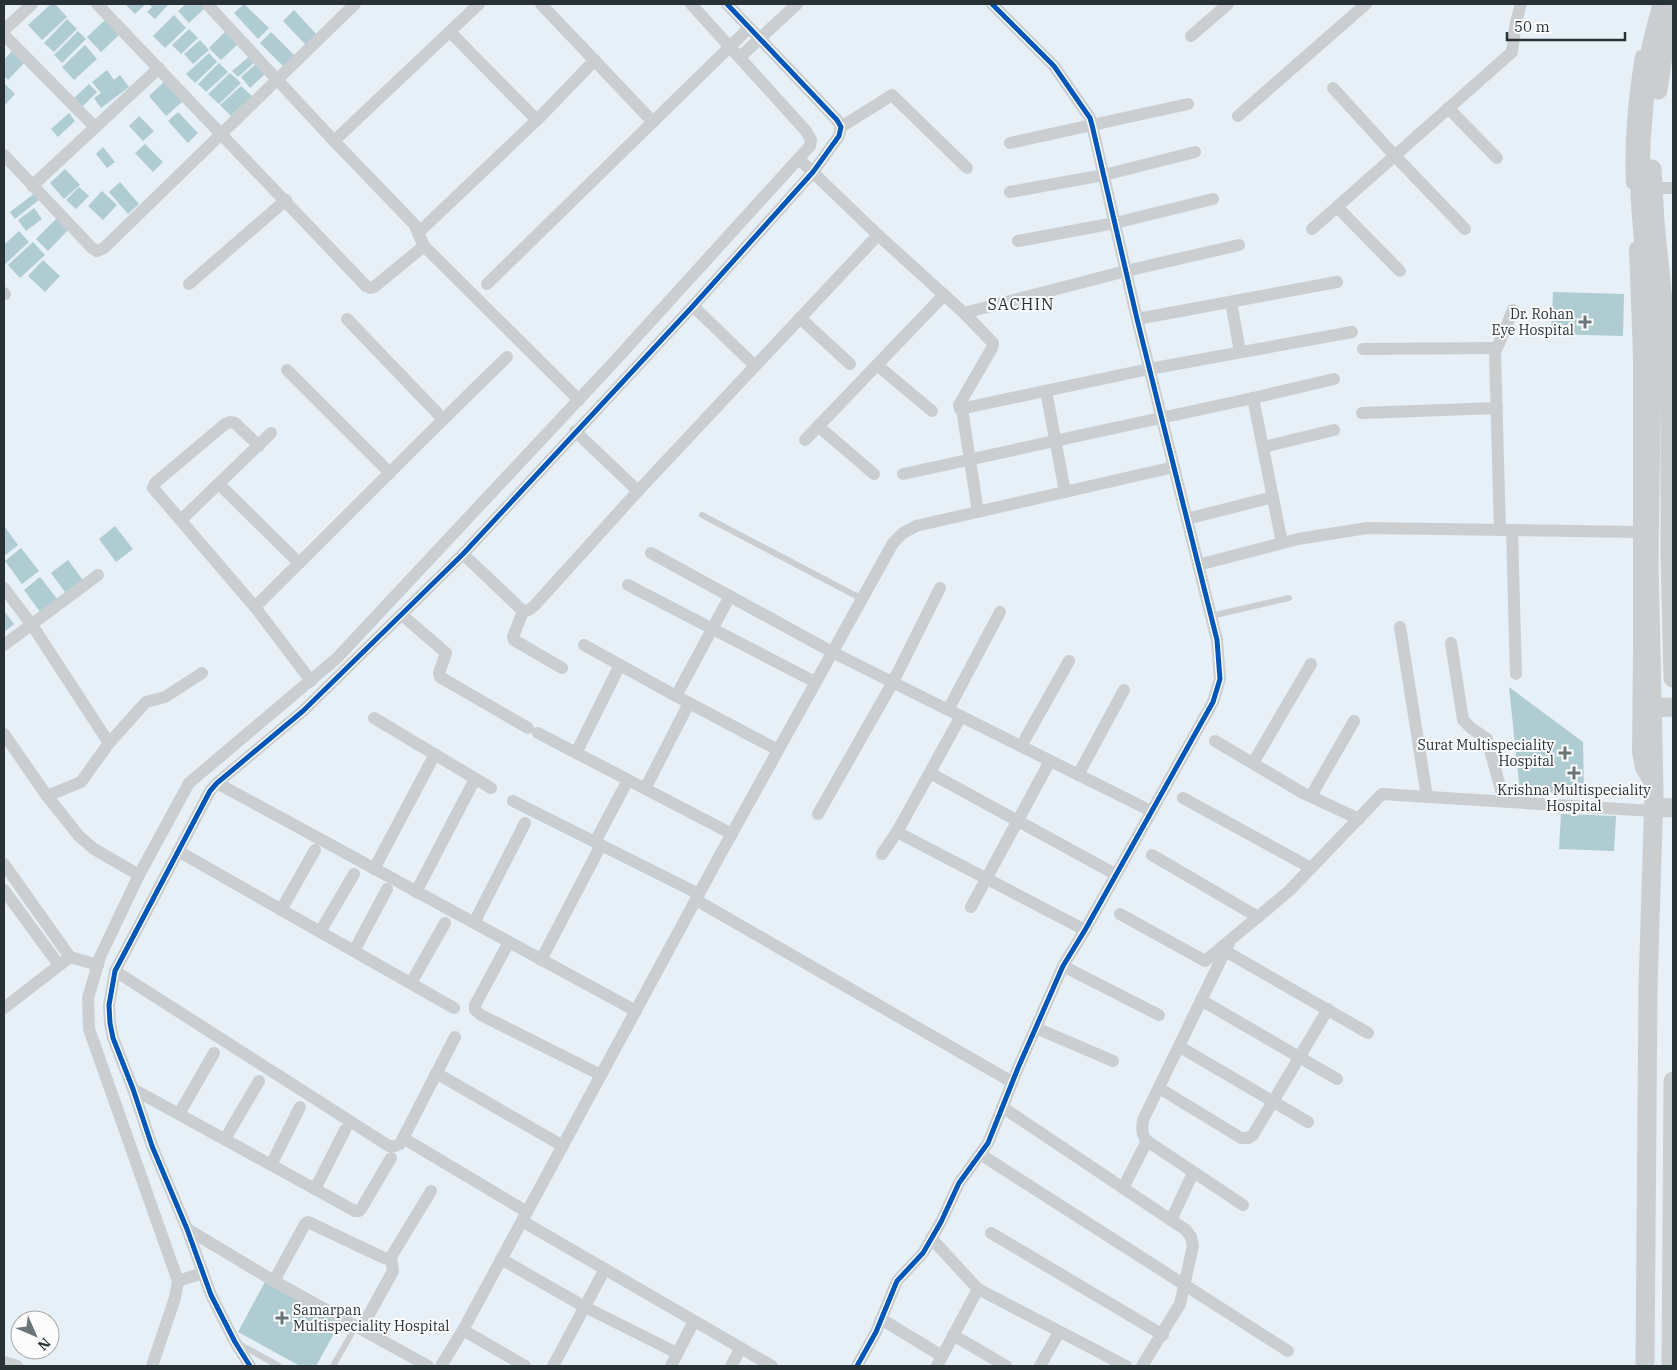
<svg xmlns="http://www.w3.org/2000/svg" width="1677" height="1370" font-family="'IBM Plex Serif',serif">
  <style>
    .building { fill: #aeccd1 }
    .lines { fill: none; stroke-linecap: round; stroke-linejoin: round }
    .lane { stroke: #cbced1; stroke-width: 6 }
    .street { stroke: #cbced1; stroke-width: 12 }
    .secondary { stroke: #cbced1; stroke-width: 19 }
    .cycleway-casing { stroke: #fcfcfc; stroke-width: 8 }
    .cycleway { stroke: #0057b8; stroke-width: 5 }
    .poi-dot { fill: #6a7479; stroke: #fcfcfc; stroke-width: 2 }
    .labels { text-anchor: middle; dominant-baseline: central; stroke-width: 4; stroke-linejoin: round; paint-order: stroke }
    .poi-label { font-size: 14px; fill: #283136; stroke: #fcfcfc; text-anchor: end }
    .quarter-label { font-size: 16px; letter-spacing: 1px; fill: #283136; stroke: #fcfcfc }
  </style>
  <rect width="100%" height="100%" fill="#e6f0f6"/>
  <!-- building -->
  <g class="building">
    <path d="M51,4H55L67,17L42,40L28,25Z"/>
    <path d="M128,4H146L135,14L126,5Z"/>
    <path d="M149,4H167L168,5L155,19L147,12L152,7Z"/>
    <path d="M186,4H203L206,7L189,23L178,11Z"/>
    <path d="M244,4L269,28L258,39L234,13Z"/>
    <path d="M294,10L318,36L307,46L283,21Z"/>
    <path d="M174,15L186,28L165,48L153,36Z"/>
    <path d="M67,19L77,29L54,52L44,43Z"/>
    <path d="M105,20L119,35L101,52L87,37Z"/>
    <path d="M189,29L198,38L181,54L172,45Z"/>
    <path d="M227,30L239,43L221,60L209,48Z"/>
    <path d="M78,31L86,39L62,63L54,55Z"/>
    <path d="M271,32L295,56L284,67L260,43Z"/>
    <path d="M200,40L209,50L193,64L184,54Z"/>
    <path d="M85,45L97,59L74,80L62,67Z"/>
    <path d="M12,51L24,63L8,80L4,76V60Z"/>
    <path d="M209,53L217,62L195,83L186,74Z"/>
    <path d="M251,55L256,61L238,77L232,71Z"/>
    <path d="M219,63L228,72L206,92L198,84Z"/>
    <path d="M256,64L265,74L250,88L241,77Z"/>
    <path d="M107,70L114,80L120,75L129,87L101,108L94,98L101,93L92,82Z"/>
    <path d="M230,73L241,83L219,104L208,94Z"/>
    <path d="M165,81L183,101L166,116L149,96Z"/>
    <path d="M4,83L15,94L4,106Z"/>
    <path d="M89,84L97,92L82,107L74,98Z"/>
    <path d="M241,86L252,96L231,116L220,105Z"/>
    <path d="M178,112L198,133L188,143L168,121Z"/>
    <path d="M69,113L75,121L58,137L51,129Z"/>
    <path d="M139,116L154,131L143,141L129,126Z"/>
    <path d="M145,144L163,162L153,172L135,153Z"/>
    <path d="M103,147L115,162L107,168L96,154Z"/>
    <path d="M65,169L80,185L64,199L50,183Z"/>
    <path d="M120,182L139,204L128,214L109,192Z"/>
    <path d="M79,187L89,196L76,209L66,200Z"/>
    <path d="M102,191L117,205L103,220L88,206Z"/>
    <path d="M35,193L40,199L15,219L10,212Z"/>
    <path d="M34,208L42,219L26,231L18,220Z"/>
    <path d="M57,218L68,230L48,251L36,239Z"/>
    <path d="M19,231L29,242L4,265V245Z"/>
    <path d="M33,242L45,255L20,278L8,265Z"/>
    <path d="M43,260L60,276L45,292L28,276Z"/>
    <path d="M1553,292L1624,294L1623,336L1551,334Z"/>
    <path d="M4,526L18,545L4,556Z"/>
    <path d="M115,526L133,549L116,562L99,539Z"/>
    <path d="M21,548L39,571L22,584L5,561Z"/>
    <path d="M68,560L85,583L68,596L51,573Z"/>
    <path d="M40,577L58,600L41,613L24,590Z"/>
    <path d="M4,611L14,624L4,632Z"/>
    <path d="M1509,687L1583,742L1584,793L1520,792Z"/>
    <path d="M1561,814L1616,816L1614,851L1559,849Z"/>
    <path d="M266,1280L341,1321L316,1366H300L238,1332Z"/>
  </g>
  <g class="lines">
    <!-- lane -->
    <g class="lane">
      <path d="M702,515L862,599"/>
      <path d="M1211,616L1289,598"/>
      <path d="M239,1344L279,1366"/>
      <path d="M333,1366L356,1326"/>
    </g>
    <!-- street -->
    <g class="street">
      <path d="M97,4L366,286L370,288L374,287L424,246"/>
      <path d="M207,4L334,141L414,224L424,246L579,400"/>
      <path d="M541,4L653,122"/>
      <path d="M4,30L32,4"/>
      <path d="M450,32L537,120"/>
      <path d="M4,35L95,127"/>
      <path d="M1191,36L1228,4"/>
      <path d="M740,57L797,4"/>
      <path d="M1333,88L1395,156L1465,229"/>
      <path d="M1448,108L1497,158"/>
      <path d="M1238,116L1366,4"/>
      <path d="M841,127L892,95L967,168"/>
      <path d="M334,141L479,4"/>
      <path d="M1010,143L1188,104"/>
      <path d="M4,155L92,248L97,251L104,248L355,4"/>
      <path d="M799,159L878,235L964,313L993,343L992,348L959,405L960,409L1149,369L1352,332"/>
      <path d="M1632,183C1630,140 1634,99 1641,56"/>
      <path d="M32,186L159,68"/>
      <path d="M1647,188H1673"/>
      <path d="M1010,192L1104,175L1195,152"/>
      <path d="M1337,207L1400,271"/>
      <path d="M1312,229L1512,52L1516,22L1521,4"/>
      <path d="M418,233L537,120L595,60"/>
      <path d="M1018,241L1115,223L1213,199"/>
      <path d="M1635,248L1639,356V652L1638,752L1641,768L1652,787"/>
      <path d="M189,284L286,200"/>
      <path d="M487,284L749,28"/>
      <path d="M4,293L5,294"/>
      <path d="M1231,302L1240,352"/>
      <path d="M693,306L755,366"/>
      <path d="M964,313L1126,271L1239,245"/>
      <path d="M800,318L850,364"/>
      <path d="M347,319L443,419"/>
      <path d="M1137,319L1337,282"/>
      <path d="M1363,349L1496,348"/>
      <path d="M877,365L932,411"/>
      <path d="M287,370L390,473"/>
      <path d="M1046,391L1065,492"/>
      <path d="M1253,398L1282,543"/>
      <path d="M962,409L978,512"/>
      <path d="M1362,413L1497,408"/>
      <path d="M818,426L874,474"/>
      <path d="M575,431L638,491"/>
      <path d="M805,440L944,295"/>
      <path d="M259,446L235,423L230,422L225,424L155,483L153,488L255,607L311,681"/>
      <path d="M1263,447L1334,430"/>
      <path d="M903,474L1253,398L1334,379"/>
      <path d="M219,484L299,563"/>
      <path d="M1187,519L1273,497"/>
      <path d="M181,520L271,433"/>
      <path d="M1500,530L1495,353L1513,310"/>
      <path d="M1512,530L1516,674"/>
      <path d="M651,553L832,652L1151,811"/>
      <path d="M463,554L523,611L529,610L535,605L638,491L878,235"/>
      <path d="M1198,565L1298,539L1367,528L1639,532"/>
      <path d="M628,585L815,682"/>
      <path d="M4,588L32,625L109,743"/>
      <path d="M255,607C339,524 422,439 507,357"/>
      <path d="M523,611L513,637L514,640L562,668"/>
      <path d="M402,615L446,653L439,673L440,677L528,728"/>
      <path d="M1400,627L1427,797"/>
      <path d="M1451,643L1463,720L1471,728L1487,739L1504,801"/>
      <path d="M4,645L98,575"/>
      <path d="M584,645L676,696L778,750"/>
      <path d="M676,696L730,596"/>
      <path d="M948,710L1000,612"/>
      <path d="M374,718L491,788"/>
      <path d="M538,733L732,834"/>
      <path d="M4,734L47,796L79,836L94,849L139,875"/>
      <path d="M1215,741L1303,793L1359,819"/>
      <path d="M1021,746L1069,661"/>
      <path d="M576,753L620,665"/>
      <path d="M1253,763L1311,664"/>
      <path d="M930,773L1115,874"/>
      <path d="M1078,775L1124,690"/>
      <path d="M217,783L636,1011"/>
      <path d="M645,789L689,703"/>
      <path d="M47,796L81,782L109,743L146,702L165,697L202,673"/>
      <path d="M1311,796L1354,721"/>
      <path d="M1183,798L1311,868"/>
      <path d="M513,801L699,894"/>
      <path d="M818,814L893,682L940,588"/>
      <path d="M897,832L1085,930"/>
      <path d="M595,842L628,780"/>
      <path d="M178,851L454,1008"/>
      <path d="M882,854L897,832L961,716"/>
      <path d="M1152,855L1258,917"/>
      <path d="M4,864L70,957"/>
      <path d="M374,869L435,754"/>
      <path d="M4,890L59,965"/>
      <path d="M416,892L475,779"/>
      <path d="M696,900L1012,1082"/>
      <path d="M971,907L1050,761"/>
      <path d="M281,910L315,850"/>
      <path d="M1120,914L1205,961L1289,891L1382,794L1653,811"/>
      <path d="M474,923L525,823"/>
      <path d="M320,932L354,874"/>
      <path d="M509,942L475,1005V1010L481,1015L601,1075"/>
      <path d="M1229,943L1143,1120C1142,1128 1141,1134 1147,1141L1243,1205"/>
      <path d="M354,951L387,889"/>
      <path d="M1225,951L1368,1033"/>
      <path d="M541,960L601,845"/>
      <path d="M1063,966L1159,1015"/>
      <path d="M115,971L389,1146H395L400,1144L455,1037"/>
      <path d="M411,983L445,923"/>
      <path d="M1201,1000L1337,1079"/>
      <path d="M4,1008L70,957L98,965"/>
      <path d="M1036,1028L1113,1061"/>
      <path d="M1180,1047L1308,1122"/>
      <path d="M436,1073L563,1146"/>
      <path d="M1159,1088L1241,1138H1248L1253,1135L1328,1009"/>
      <path d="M133,1089L355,1211H359L361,1209L391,1158"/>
      <path d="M1002,1107L1186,1230L1191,1237L1193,1246L1180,1304L1142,1366"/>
      <path d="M179,1114L214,1053"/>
      <path d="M403,1138L527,1212"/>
      <path d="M225,1139L259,1081"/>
      <path d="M980,1154L1288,1351"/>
      <path d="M271,1165L300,1107"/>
      <path d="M1123,1188L1147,1141"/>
      <path d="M315,1189L345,1130"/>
      <path d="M1171,1220L1193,1173"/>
      <path d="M522,1221L772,1366"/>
      <path d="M187,1229L274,1281L428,1366"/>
      <path d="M991,1233L1163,1335"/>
      <path d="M931,1238L978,1289L1126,1366"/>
      <path d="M501,1259L585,1307L677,1353"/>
      <path d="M178,1281L89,1029L88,998L100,957L139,875L189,783L337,658L612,364L810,146L811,140L806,131L691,4"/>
      <path d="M274,1281L305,1224L308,1222L382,1257L387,1259L391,1257L431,1191"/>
      <path d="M881,1319L942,1356"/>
      <path d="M361,1329L393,1271L391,1257"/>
      <path d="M463,1330L525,1366"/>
      <path d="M953,1335L1006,1366"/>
      <path d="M4,1362L17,1366"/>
      <path d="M152,1366L175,1298L178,1281L203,1273"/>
      <path d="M250,1366L235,1342L211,1295L187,1229L152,1146L133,1089L113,1038L110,1023L109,1005L115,971L210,791L217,783L303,711L463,554L693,306L813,172L839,136L841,127L837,120L727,4"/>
      <path d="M441,1366L463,1330L720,855L893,543L903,533L916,526L1174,467"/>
      <path d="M553,1366L605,1269"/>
      <path d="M671,1366L694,1321"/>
      <path d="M731,1366L741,1348"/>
      <path d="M857,1366L876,1332L897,1281L923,1253L941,1222L959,1183L988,1143L1018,1068L1063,966L1085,930L1213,702L1220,679L1217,640L1137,319L1092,125L1090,118L1054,66L992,4"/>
      <path d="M937,1366L978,1289"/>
      <path d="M1040,1366L1059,1332"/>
    </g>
    <!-- secondary -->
    <g class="secondary">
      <path d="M1658,90L1666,36L1673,15"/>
      <path d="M1652,169L1655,222L1669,360L1670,420V556L1673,678"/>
      <path d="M1652,708L1673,707"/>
      <path d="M1654,807L1673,808"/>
      <path d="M1645,1366L1648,987L1654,792L1649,560L1652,349L1640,197L1641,143L1645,93L1651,47L1662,4"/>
      <path d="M1671,1366L1673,1081"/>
    </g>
    <defs>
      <g id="cycleway">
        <path d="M250,1366L235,1342L211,1295L187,1229L152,1146L133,1089L113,1038L110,1023L109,1005L115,971L210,791L217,783L303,711L463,554L693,306L813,172L839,136L841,127L837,120L727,4"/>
        <path d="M857,1366L876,1332L897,1281L923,1253L941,1222L959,1183L988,1143L1018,1068L1063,966L1085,930L1213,702L1220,679L1217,640L1137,319L1092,125L1090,118L1054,66L992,4"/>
      </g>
    </defs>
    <!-- cycleway casing -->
    <use href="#cycleway" class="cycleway-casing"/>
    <!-- cycleway -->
    <use href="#cycleway" class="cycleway"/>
  </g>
  <!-- markers -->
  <g class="poi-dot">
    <path d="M1582.5 314.5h5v5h5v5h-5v5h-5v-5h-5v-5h5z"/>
    <path d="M1562.5 745.5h5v5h5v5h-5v5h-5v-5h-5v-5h5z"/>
    <path d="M1571.5 765.5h5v5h5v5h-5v5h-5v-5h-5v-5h5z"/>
    <path d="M279.5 1310.5h5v5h5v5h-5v5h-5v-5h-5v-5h5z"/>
  </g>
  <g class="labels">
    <!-- poi labels -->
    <g class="poi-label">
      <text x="1574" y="314">Dr. Rohan<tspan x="1574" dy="16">Eye Hospital</tspan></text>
      <text x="1554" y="745">Surat Multispeciality<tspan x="1554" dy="16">Hospital</tspan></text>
      <text x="1574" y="790" text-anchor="middle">Krishna Multispeciality<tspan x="1574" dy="16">Hospital</tspan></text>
      <text x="293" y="1310" text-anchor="start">Samarpan<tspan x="293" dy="16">Multispeciality Hospital</tspan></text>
    </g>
    <!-- quarter labels -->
    <g class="quarter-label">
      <text x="1021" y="304">SACHIN</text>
    </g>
  </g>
  <!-- border -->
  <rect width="1677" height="1370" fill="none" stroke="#283136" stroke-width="10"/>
  <!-- north arrow -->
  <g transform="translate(35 1335) rotate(135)"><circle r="24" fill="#fcfcfc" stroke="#a7abad"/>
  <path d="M0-4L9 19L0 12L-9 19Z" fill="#6a7479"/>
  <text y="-8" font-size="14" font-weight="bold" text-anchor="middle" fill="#283136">N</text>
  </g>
  <!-- scale -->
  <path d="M1507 32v8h118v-8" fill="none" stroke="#283136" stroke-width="2.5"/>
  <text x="1514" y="32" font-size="15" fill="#283136" stroke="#fcfcfc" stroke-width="4" paint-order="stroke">50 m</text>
</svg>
